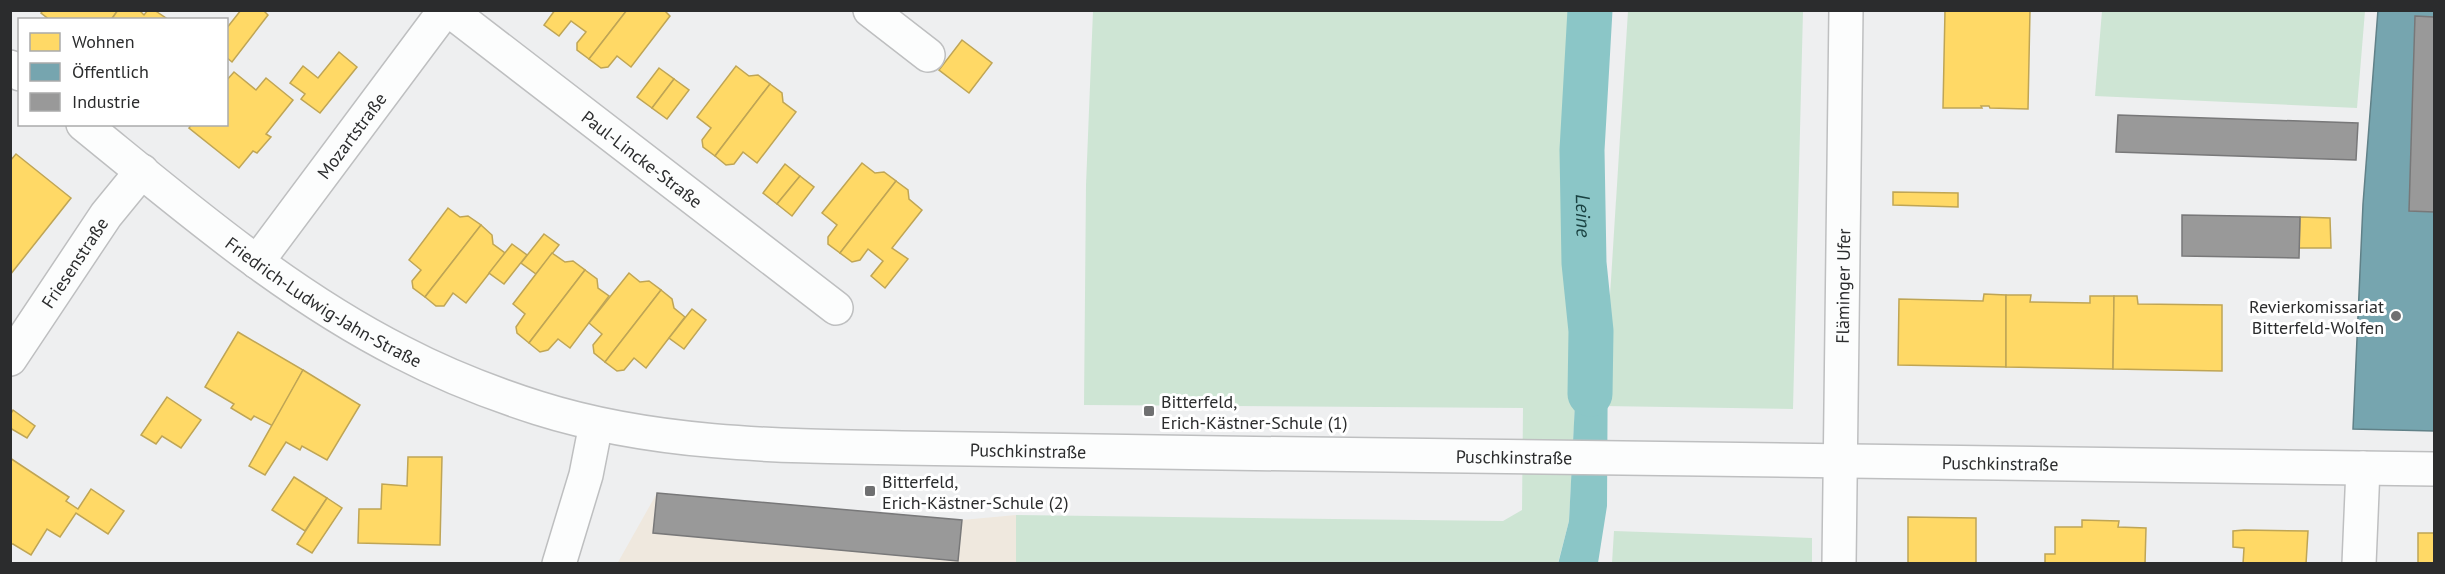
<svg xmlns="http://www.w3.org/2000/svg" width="2445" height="574" font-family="'PT Sans',sans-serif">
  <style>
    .industrial { fill: #efe8de }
    .green { fill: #cee5d4 }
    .water { fill: #8bc6c7 }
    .homes { fill: #ffd966; stroke: #bfa555; stroke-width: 1.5 }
    .public { fill: #76a5af; stroke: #608188; stroke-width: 1.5 }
    .industry { fill: #999; stroke: #787879; stroke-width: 1.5 }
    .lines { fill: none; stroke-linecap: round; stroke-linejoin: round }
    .canal { stroke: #8bc6c7; stroke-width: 45 }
    .minor-casing { stroke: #bebfc0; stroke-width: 36 }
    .minor { stroke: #fcfdfd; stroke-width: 33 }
    .poi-dot { fill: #6f7071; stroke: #fff; stroke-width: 2 }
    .labels { text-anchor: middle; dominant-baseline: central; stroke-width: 6; stroke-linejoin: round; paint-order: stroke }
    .street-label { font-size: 18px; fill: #2b2c2d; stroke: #fff }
    .poi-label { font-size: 18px; fill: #2b2c2d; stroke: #fff; text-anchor: start }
    .water-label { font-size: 20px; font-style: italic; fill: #1a4242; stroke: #fff }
  </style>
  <rect width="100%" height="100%" fill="#eeeff0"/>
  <!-- industrial -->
  <path class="industrial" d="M657,493L962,520L1016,515V563L617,564Z"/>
  <!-- green -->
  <g class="green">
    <path d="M1093,11H1596L1569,521L1558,563L1016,564V515L1503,521L1522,510L1523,408L1084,405L1086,185Z"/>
    <path d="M1628,11H1803L1793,409L1603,406Z"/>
    <path d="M2102,11H2365L2357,108L2095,96Z"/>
    <path d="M1614,531L1812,538V563H1612Z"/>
  </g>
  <!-- water -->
  <path class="water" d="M1575,332H1608L1607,506L1598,563L1558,564L1569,521L1575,403Z"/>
  <!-- homes -->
  <g class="homes">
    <path d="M43,10H118L111,20H50L41,13Z"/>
    <path d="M118,10H139L144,15L148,10H154L169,20H111Z"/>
    <path d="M241,10H263L268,15L232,62L226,57V29Z"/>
    <path d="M555,10H627L589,59L577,50V43L586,32L571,21L559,36L544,25Z"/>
    <path d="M627,10H664L670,16L631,67L617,56L608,67L601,68L589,59Z"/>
    <path d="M1945,10H2030L2028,109L1990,108L1989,106H1981L1982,108H1943Z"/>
    <path d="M962,40L992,63L969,93L939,70Z"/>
    <path d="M339,52L357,67L320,113L301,99L305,94L290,83L303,66L318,78Z"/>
    <path d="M736,66L749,76L758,75L770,84L715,156L703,147L702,140L711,128L697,117Z"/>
    <path d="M659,68L674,79L652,108L637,97Z"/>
    <path d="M234,72L256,90L266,78L293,100L266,134L271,137L257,153L253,151L239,168L189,128L192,124H226V81Z"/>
    <path d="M674,79L689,90L667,119L652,108Z"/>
    <path d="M770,84L782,93L783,102L796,112L757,163L743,152L734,164L726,165L715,156Z"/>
    <path d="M16,154L71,198L10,275V161Z"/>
    <path d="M862,163L875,173L884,172L896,181L840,253L828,244V237L837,225L822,213Z"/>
    <path d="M785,164L800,176L777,204L763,193Z"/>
    <path d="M800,176L814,187L792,216L777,204Z"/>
    <path d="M896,181L908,190L909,199L922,210L892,248L908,259L885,288L871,276L883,261L868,249L860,260L852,262L840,253Z"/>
    <path d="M1893,192L1958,193V207L1893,205Z"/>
    <path d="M448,208L460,217L468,216L481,225L425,297L413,288L412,281L421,270L409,260Z"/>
    <path d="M2300,217L2330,218L2331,248H2299Z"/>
    <path d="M481,225L492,235L493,244L505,253L466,303L453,293L444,306H436L425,297Z"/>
    <path d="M544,234L559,245L536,274L521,263Z"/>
    <path d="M512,244L527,255L504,284L489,273Z"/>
    <path d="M552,253L565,262L573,261L585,270L529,343L517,333L516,327L525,314L513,304Z"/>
    <path d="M585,270L597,279L598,288L609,296L570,348L558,339L548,350L540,352L529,343Z"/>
    <path d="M629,273L640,282L649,281L661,290L605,362L594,353L593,345L602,334L589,323Z"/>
    <path d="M661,290L672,299L674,308L685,317L646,368L634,358L624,370L617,371L605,362Z"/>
    <path d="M1984,294L2006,295V367L1898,365L1899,299L1983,301Z"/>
    <path d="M2006,295H2031L2030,302L2090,303V296H2114L2113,369L2006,367Z"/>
    <path d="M2114,296H2137L2138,304L2222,305V371L2113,369Z"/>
    <path d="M692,309L706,320L684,349L669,338Z"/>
    <path d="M238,332L303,370L273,426L254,416L251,420L231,408L234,404L205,387Z"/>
    <path d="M303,370L360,405L327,460L302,446L300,450L286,442L265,475L249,466Z"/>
    <path d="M167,397L201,420L181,448L162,436L156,444L141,435Z"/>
    <path d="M13,410L35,426L27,438L10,428V415Z"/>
    <path d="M408,457H442L440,545L358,543L359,509H381L382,484L407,486Z"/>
    <path d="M10,458L69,497L66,501L78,509L91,489L124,511L108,534L76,513L60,537L47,529L31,555L13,544H10Z"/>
    <path d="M294,477L327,498L305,531L272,510Z"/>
    <path d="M327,498L342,508L312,553L297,544Z"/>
    <path d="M1908,517L1976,518V564H1908Z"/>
    <path d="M2082,520L2119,521L2118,527L2146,528L2145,564H2045V554H2055V527H2082Z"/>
    <path d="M2244,530L2308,531L2306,564H2243L2244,548L2233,547V531Z"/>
    <rect x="2418" y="533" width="16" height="31"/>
  </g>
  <!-- public -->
  <path class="public" d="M2378,10H2434V431L2353,429L2363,204Z"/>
  <!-- industry -->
  <g class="industry">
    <path d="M2415,16L2434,17V212L2409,211Z"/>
    <path d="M2118,115L2358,123L2356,160L2116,152Z"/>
    <path d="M2182,215L2300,217L2299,258L2182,256Z"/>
    <path d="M657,493L962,520L958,561L653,533Z"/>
  </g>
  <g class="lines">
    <!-- canal -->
    <path class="canal" id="s1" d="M1590,10L1582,150L1584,263L1591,331L1590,394"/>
    <defs>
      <g id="minor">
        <path id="s2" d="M449,10L836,308"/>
        <path d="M870,10L928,55"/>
        <path d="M10,67L20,74"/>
        <path id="s3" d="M83,124C184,206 285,293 401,352C445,375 491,393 538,408C655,445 780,446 902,448C1008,450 1114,452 1221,453C1625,458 2030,463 2434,469"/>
        <path id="s4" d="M257,262L445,10"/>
        <path id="s5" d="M10,359L106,215L142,171"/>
        <path d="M559,564L586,475L596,424"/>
        <path id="s6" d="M1839,564L1846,10"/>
        <path d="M2359,564L2363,468"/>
      </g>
    </defs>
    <!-- minor casing -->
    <use href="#minor" class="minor-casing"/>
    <!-- minor -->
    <use href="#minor" class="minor"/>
  </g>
  <!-- markers -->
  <g class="poi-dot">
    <circle cx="2396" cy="316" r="6"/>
    <rect x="1143" y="405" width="12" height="12" rx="3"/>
    <rect x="864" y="485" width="12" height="12" rx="3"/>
  </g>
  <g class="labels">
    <!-- street labels -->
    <g class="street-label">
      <text stroke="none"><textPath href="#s4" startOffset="158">Mozartstraße</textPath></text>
      <text stroke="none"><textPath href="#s2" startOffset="244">Paul-Lincke-Straße</textPath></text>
      <text stroke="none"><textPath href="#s5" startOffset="116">Friesenstraße</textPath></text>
      <text stroke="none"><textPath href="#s6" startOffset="278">Fläminger Ufer</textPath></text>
      <text stroke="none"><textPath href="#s3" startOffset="300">Friedrich-Ludwig-Jahn-Straße</textPath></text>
      <text stroke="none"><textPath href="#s3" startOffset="1034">Puschkinstraße</textPath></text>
      <text stroke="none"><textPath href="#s3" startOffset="1520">Puschkinstraße</textPath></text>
      <text stroke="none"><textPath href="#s3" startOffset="2006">Puschkinstraße</textPath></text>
    </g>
    <!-- poi labels -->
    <g class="poi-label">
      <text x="2384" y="306" text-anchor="end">Revierkomissariat<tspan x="2384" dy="21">Bitterfeld-Wolfen</tspan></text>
      <text x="1161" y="401">Bitterfeld,<tspan x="1161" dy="21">Erich-Kästner-Schule (1)</tspan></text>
      <text x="882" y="481">Bitterfeld,<tspan x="882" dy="21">Erich-Kästner-Schule (2)</tspan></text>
    </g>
    <!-- water labels -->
    <g class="water-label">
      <text stroke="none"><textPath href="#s1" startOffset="206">Leine</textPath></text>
    </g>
  </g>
  <!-- border -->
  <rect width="2445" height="574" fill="none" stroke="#2b2c2d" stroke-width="24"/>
  <!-- legend -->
  <rect x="18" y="18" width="210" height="108" fill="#ffffff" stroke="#aaabab" stroke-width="1.5"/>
  <rect x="30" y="33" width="30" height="18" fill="#ffd966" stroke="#aaabab" stroke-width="1.5"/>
  <text x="72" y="48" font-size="18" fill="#2b2c2d">Wohnen</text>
  <rect x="30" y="63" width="30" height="18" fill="#76a5af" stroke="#aaabab" stroke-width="1.5"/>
  <text x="72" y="78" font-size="18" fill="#2b2c2d">Öffentlich</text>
  <rect x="30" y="93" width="30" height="18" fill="#999999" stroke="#aaabab" stroke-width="1.5"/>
  <text x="72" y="108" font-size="18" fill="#2b2c2d">Industrie</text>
</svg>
